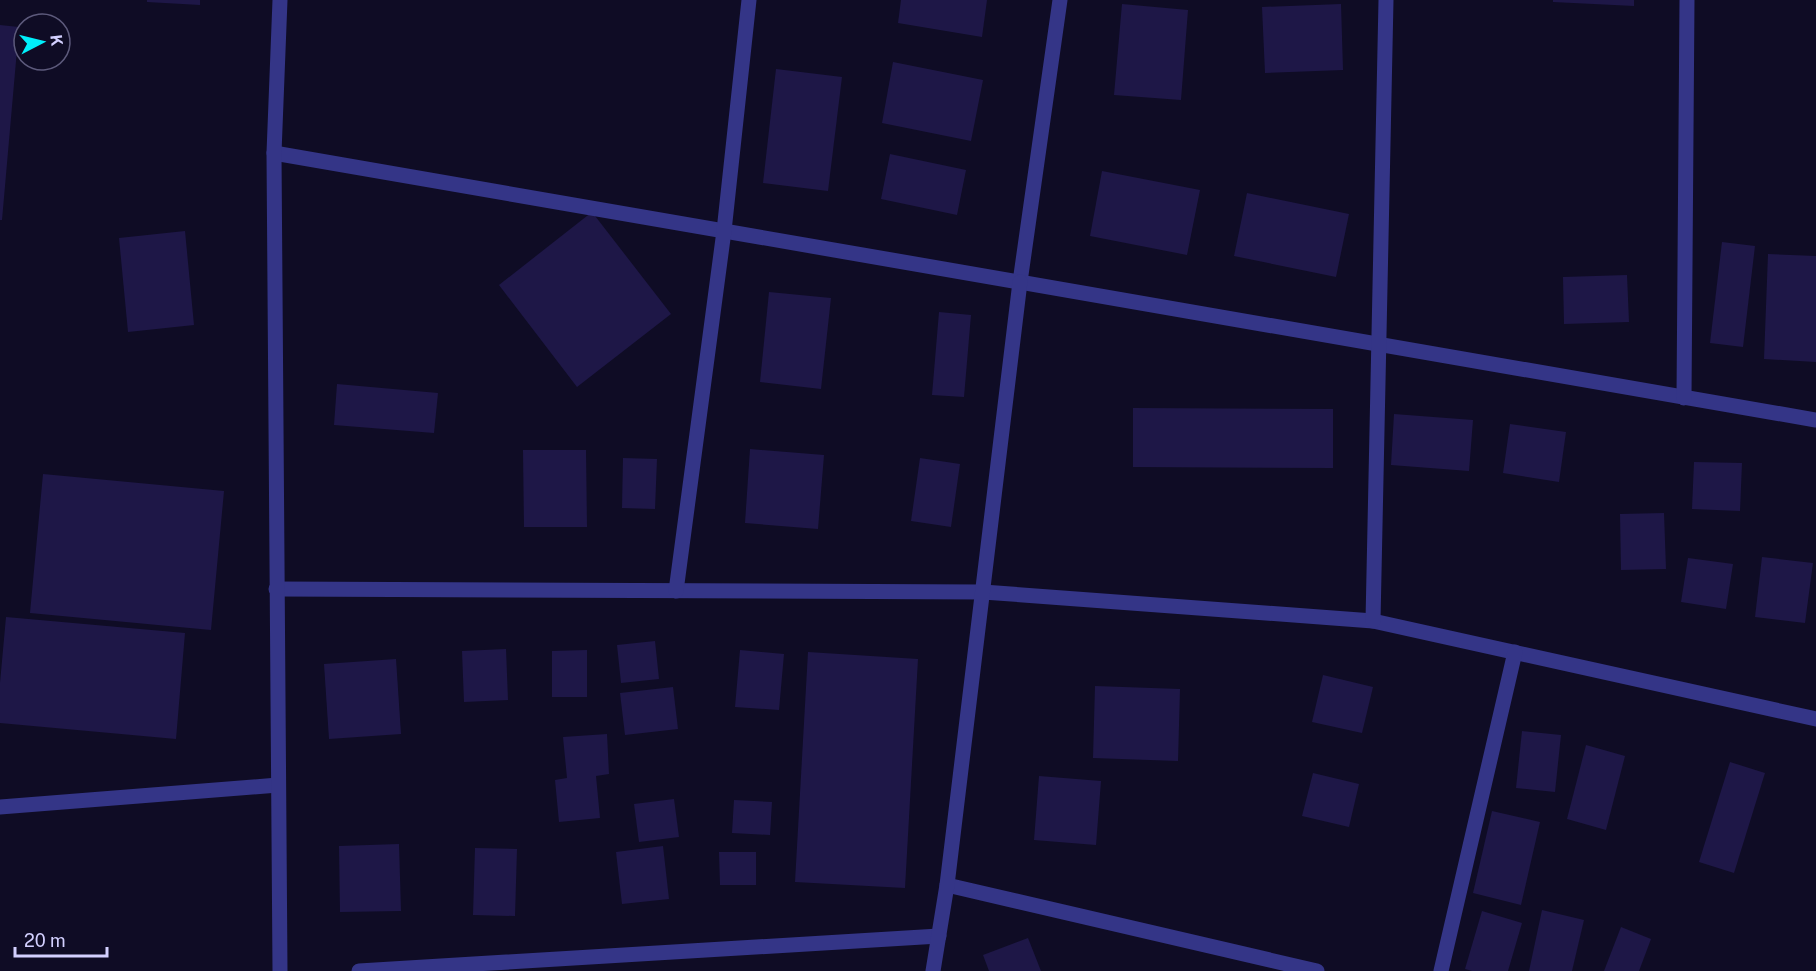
<svg xmlns="http://www.w3.org/2000/svg" width="1816" height="971" font-family="'Public Sans',sans-serif">
  <style>
    .building { fill: #1e1747 }
    .lines { fill: none; stroke-linecap: round; stroke-linejoin: round }
    .lane { stroke: #343587; stroke-width: 15 }
    .street { stroke: #343587; stroke-width: 15 }
  </style>
  <rect width="100%" height="100%" fill="#0f0c25"/>
  <!-- building -->
  <g class="building">
    <path d="M147,0H200V5L147,2Z"/>
    <path d="M901,0H987L982,37L898,23Z"/>
    <path d="M1553,0H1634V6L1553,2Z"/>
    <path d="M1122,4L1188,10L1181,100L1114,95Z"/>
    <path d="M1341,4L1343,70L1265,73L1262,7Z"/>
    <path d="M0,25L19,27L2,220H0Z"/>
    <path d="M893,62L983,80L971,141L882,123Z"/>
    <path d="M776,69L842,77L828,191L763,183Z"/>
    <path d="M890,154L966,170L957,215L881,199Z"/>
    <path d="M1102,171L1200,190L1187,255L1090,236Z"/>
    <path d="M1247,193L1349,214L1336,277L1234,256Z"/>
    <path d="M592,212L671,314L577,387L499,285Z"/>
    <path d="M185,231L194,325L128,332L119,238Z"/>
    <path d="M1722,242L1755,246L1743,347L1710,343Z"/>
    <path d="M1768,254L1816,256V362L1764,359Z"/>
    <path d="M1627,275L1629,322L1564,324L1563,277Z"/>
    <path d="M769,292L831,298L821,389L760,382Z"/>
    <path d="M939,312L971,315L964,397L932,395Z"/>
    <path d="M337,384L438,393L434,433L334,425Z"/>
    <path d="M1133,408L1333,409V468L1133,467Z"/>
    <path d="M1394,414L1473,420L1469,471L1391,465Z"/>
    <path d="M1510,424L1566,432L1559,482L1503,473Z"/>
    <path d="M750,449L824,455L818,529L745,523Z"/>
    <path d="M523,450H586L587,527H524Z"/>
    <path d="M623,458L657,459L655,509L622,508Z"/>
    <path d="M920,458L960,464L951,527L911,521Z"/>
    <path d="M1694,462L1742,463L1740,511L1692,509Z"/>
    <path d="M43,474L224,491L211,630L30,613Z"/>
    <path d="M1664,513L1666,569L1621,570L1620,514Z"/>
    <path d="M1762,557L1813,563L1805,623L1755,617Z"/>
    <path d="M1688,558L1733,564L1726,609L1681,602Z"/>
    <path d="M6,617L185,633L176,739L0,723V683Z"/>
    <path d="M655,641L659,679L621,683L617,645Z"/>
    <path d="M506,649L508,700L464,702L462,651Z"/>
    <path d="M587,650V697H552V651Z"/>
    <path d="M740,650L784,654L779,710L735,707Z"/>
    <path d="M808,652L918,659L905,888L795,882Z"/>
    <path d="M396,659L401,734L329,739L324,664Z"/>
    <path d="M1323,675L1373,687L1362,733L1312,722Z"/>
    <path d="M1095,686L1180,689L1178,761L1093,758Z"/>
    <path d="M673,687L678,729L625,735L620,693Z"/>
    <path d="M1522,731L1561,735L1555,792L1516,788Z"/>
    <path d="M607,734L609,774L596,776L600,818L559,822L555,780L567,778L563,737Z"/>
    <path d="M1586,745L1625,756L1606,830L1567,819Z"/>
    <path d="M1730,762L1765,773L1734,873L1699,862Z"/>
    <path d="M1313,773L1359,784L1349,827L1302,816Z"/>
    <path d="M1039,776L1101,781L1096,845L1034,840Z"/>
    <path d="M674,799L679,837L639,842L634,804Z"/>
    <path d="M734,800L772,802L770,835L732,833Z"/>
    <path d="M1492,811L1540,822L1521,905L1473,893Z"/>
    <path d="M399,844L401,911L340,912L339,846Z"/>
    <path d="M663,846L669,899L622,904L616,852Z"/>
    <path d="M475,848L517,849L515,916L473,915Z"/>
    <path d="M719,852H756V885H720Z"/>
    <path d="M1542,910L1584,920L1572,971H1529Z"/>
    <path d="M1482,911L1522,923L1508,971H1472L1465,969Z"/>
    <path d="M1621,927L1651,939L1639,971H1604Z"/>
    <path d="M1028,938L1041,971H989L983,955Z"/>
  </g>
  <g class="lines">
    <!-- lane -->
    <path class="lane" d="M1020,282L1060,0"/>
    <!-- street -->
    <g class="street">
      <path d="M274,153L1816,420"/>
      <path d="M1684,398L1687,0"/>
      <path d="M276,589L983,592L1373,621L1816,719"/>
      <path d="M676,591L724,231L749,0"/>
      <path d="M1373,621L1386,0"/>
      <path d="M0,807L278,785"/>
      <path d="M947,885L1317,971"/>
      <path d="M280,971L274,153L280,0"/>
      <path d="M359,971L939,936"/>
      <path d="M933,971L947,885L1020,282"/>
      <path d="M1441,971L1515,652"/>
    </g>
  </g>
  <!-- north arrow -->
  <g transform="translate(42 42) rotate(83)"><circle r="28" fill="#0f0c25" stroke="#5d5a7c" stroke-width="1.5"/>
  <path d="M0-4.5L10 22L0 15L-10 22Z" fill="#00effb"/>
  <text y="-9" font-size="16" font-weight="bold" text-anchor="middle" fill="#d3d0ff">K</text>
  </g>
  <!-- scale -->
  <path d="M15 947v9h92v-9" fill="none" stroke="#d3d0ff" stroke-width="3"/>
  <text x="24" y="947" font-size="18" fill="#d3d0ff" stroke="#0f0c25" stroke-width="4.5" paint-order="stroke">20 m</text>
</svg>
